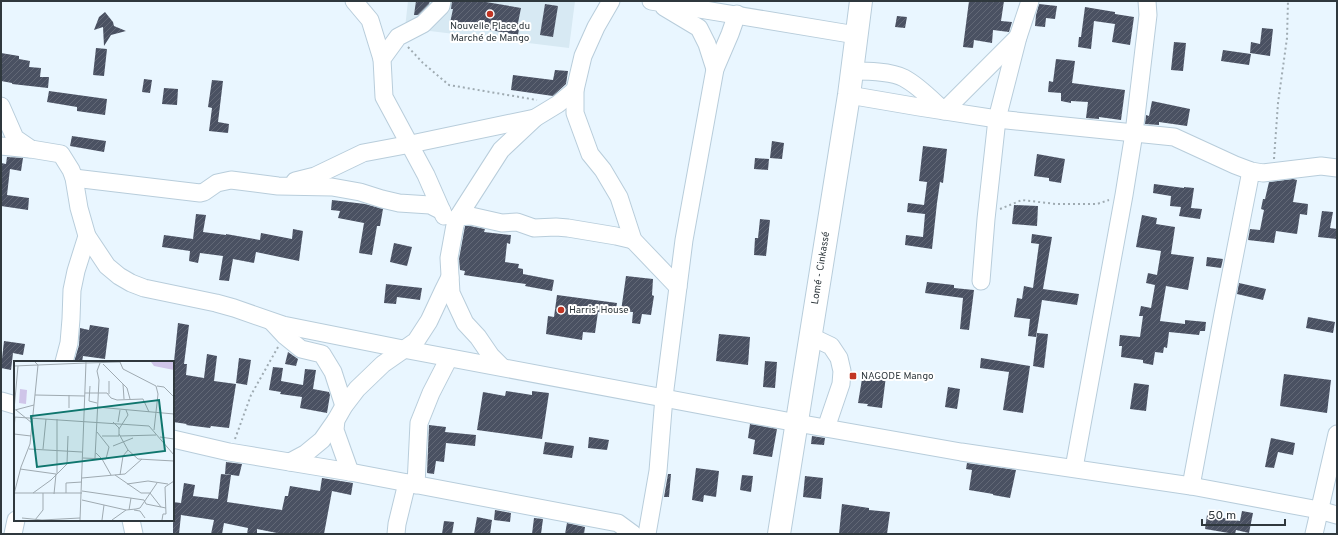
<svg xmlns="http://www.w3.org/2000/svg" width="1338" height="535" font-family="Overpass,sans-serif">
  <style>
    .built { fill: #d7e9f3 }
    .building { fill: url(#building-hatch) }
    .lines { fill: none; stroke-linecap: round; stroke-linejoin: round }
    .minor-casing { stroke: #b8cddb; stroke-width: 19 }
    .highway-casing { stroke: #b8cddb; stroke-width: 24 }
    .path { stroke: #9fabb2; stroke-width: 2; stroke-dasharray: 2 3; stroke-linecap: butt }
    .minor { stroke: #fff; stroke-width: 17 }
    .highway { stroke: #fff; stroke-width: 22 }
    .poi-dot { fill: #c13523; stroke: #fff; stroke-width: 1.5 }
    .labels { text-anchor: middle; dominant-baseline: central; stroke-width: 4; stroke-linejoin: round; paint-order: stroke }
    .poi-label { font-size: 10px; fill: #2f383d; stroke: #fff; text-anchor: start }
    .street-label { font-size: 10px; fill: #2f383d; stroke: #fff }
    .inset-road { fill: none; stroke: #9faab1; stroke-width: 1 }
    .view { fill: #0f766e; fill-opacity: 0.15; stroke: #0f766e; stroke-width: 2 }
    .inset-edge { fill: none; stroke: #2f383d; stroke-width: 2 }
  </style>
  <defs>
    <pattern id="building-hatch" width="6" height="6" patternUnits="userSpaceOnUse"><rect width="6" height="6" fill="#4a5162"/><path d="M-1 1l2-2M0 6l6-6M5 7l2-2" fill="none" stroke="#626876"/></pattern>
  </defs>
  <rect width="100%" height="100%" fill="#e9f6ff"/>
  <!-- built -->
  <path class="built" d="M408,1H575L569,48L405,28Z"/>
  <!-- building -->
  <g class="building">
    <path d="M416,1H430L429,4L418,15H414Z"/>
    <path d="M452,1H480L521,8L518,23H520L518,35L450,23L453,9H451Z"/>
    <path d="M969,1H1004L1001,21L1012,22L1009,32L993,30L992,43L974,40L973,48L963,47Z"/>
    <path d="M545,4L558,6L553,37L540,35Z"/>
    <path d="M1039,4L1057,6L1055,19L1046,18L1045,27L1035,26L1036,15Z"/>
    <path d="M1085,7L1115,12V14L1134,17L1130,45L1112,42L1115,24L1094,21L1091,49L1078,47L1079,37H1081Z"/>
    <path d="M105,12L113,22L114,26L126,31L111,35L104,46L103,27L94,30L99,17Z"/>
    <path d="M897,16L907,17L905,28L895,27Z"/>
    <path d="M1262,28L1273,29L1270,56L1250,53L1251,42L1260,44Z"/>
    <path d="M1174,42L1186,43L1183,71L1171,70Z"/>
    <path d="M96,48L107,49L104,76L93,75Z"/>
    <path d="M1223,50L1251,54L1249,65L1221,61Z"/>
    <path d="M1,53L19,56V59L30,61L29,67L41,68L40,77H49L48,88L12,84V83L1,81Z"/>
    <path d="M1056,59L1075,61L1072,83L1125,90L1121,120L1099,117V119L1086,118L1088,102L1071,101V103L1061,101V93L1048,92L1049,81L1053,82Z"/>
    <path d="M555,70L568,71L566,84L553,96L511,90L513,75L553,80Z"/>
    <path d="M144,79L152,80L150,93L142,92Z"/>
    <path d="M212,80L223,81L218,122L229,124L228,133L209,131L212,108L208,107Z"/>
    <path d="M164,88L178,89L177,105L162,104Z"/>
    <path d="M49,91L107,99L105,115L77,111V107L47,102Z"/>
    <path d="M1152,101L1190,109L1187,126L1159,122V125L1145,124L1146,115L1149,116Z"/>
    <path d="M72,136L106,141L104,152L70,146Z"/>
    <path d="M772,141L784,143L782,159L770,158Z"/>
    <path d="M923,146L947,149L943,183L940,182L937,203L932,249L905,245L906,235L923,237L925,214L907,212L908,203L924,205L927,182L919,181Z"/>
    <path d="M1037,154L1065,159L1061,183L1049,181V178L1034,176Z"/>
    <path d="M7,157L23,158L21,171L10,169L7,195L29,198L28,210L1,206V163L6,164Z"/>
    <path d="M755,158L769,159L768,170L754,169Z"/>
    <path d="M1293,179L1297,180L1293,202L1308,204L1307,215L1300,214L1297,234L1276,231L1274,243L1248,240L1250,229L1260,230L1264,210L1261,209L1263,199H1265L1269,182Z"/>
    <path d="M1154,184L1184,188V187L1194,188L1191,208L1202,209L1200,219L1179,216L1181,207L1170,206L1171,196L1153,193Z"/>
    <path d="M332,200L365,204L383,209L380,226H377L372,255L359,253L364,223L338,218L340,211L331,210Z"/>
    <path d="M1014,205L1038,206L1037,226L1012,224Z"/>
    <path d="M1322,211L1333,212L1330,228L1337,229V239L1318,237Z"/>
    <path d="M196,214L206,215L203,232L226,235V234L260,240L261,233L292,239L293,229L303,231L299,261L256,252L254,263L233,259L229,281L219,280L223,256L200,253L198,263L189,261L190,251L162,247L164,235L193,239Z"/>
    <path d="M1142,215L1157,218L1156,224L1175,227L1171,254L1194,257L1188,290L1166,286L1160,321L1185,324V320L1206,322L1205,331H1200L1199,335L1169,332L1167,348L1164,347L1163,353L1155,352L1153,365L1143,363V360L1121,357L1122,346H1119L1120,335L1140,337L1143,316H1139L1141,306L1151,308L1155,285L1146,283L1148,273L1157,275L1161,251L1136,247Z"/>
    <path d="M760,219L770,220L766,256L754,255L755,238H758Z"/>
    <path d="M465,226H470L485,229L484,232L511,235L510,244L507,243L505,262L519,264L518,268L523,269V274L554,280L552,291L525,286L526,284L464,275L465,271L460,270L459,259Z"/>
    <path d="M1032,234L1052,237L1043,289L1079,294L1077,305L1042,300L1036,337L1028,336L1030,319L1014,317L1017,298L1022,299L1024,286L1033,288L1039,244L1031,243Z"/>
    <path d="M394,243L412,247L407,266L390,262Z"/>
    <path d="M1207,257L1223,259L1221,268L1206,266Z"/>
    <path d="M626,276L653,279L652,295L654,296L651,315L642,314L640,324L632,323L633,312L621,311Z"/>
    <path d="M927,282L954,285V288L974,290L969,330L960,329L963,298L925,293Z"/>
    <path d="M1239,283L1266,289L1263,300L1237,294Z"/>
    <path d="M386,284L422,288L420,300L397,297L396,304L384,303Z"/>
    <path d="M557,295L617,303L615,314L598,312L595,333L583,332L582,340L546,334L548,316L554,317Z"/>
    <path d="M1308,317L1335,322L1333,333L1306,328Z"/>
    <path d="M178,323L189,325L184,364H187L186,375L204,378L207,354L217,356L214,381L236,384L229,428L211,426L210,428L186,425L187,424L173,422V371Z"/>
    <path d="M90,325L109,328L105,359L83,356L82,362H74L79,345L80,328L89,330Z"/>
    <path d="M1037,333L1048,334L1044,368L1033,366Z"/>
    <path d="M719,334L750,337L748,365L716,361Z"/>
    <path d="M4,341L25,344L23,355L13,353L11,370L1,368Z"/>
    <path d="M288,352L298,359L296,366L285,364Z"/>
    <path d="M239,358L251,360L247,385L236,383Z"/>
    <path d="M981,358L1030,366L1023,413L1003,410L1009,372L980,368Z"/>
    <path d="M765,361L777,362L775,388L763,387Z"/>
    <path d="M273,367L283,368L281,381L303,385L305,369L316,370L313,389L329,392L330,395L327,413L300,408L302,397L280,394L281,392L269,390Z"/>
    <path d="M863,373L886,376L882,408L867,406L868,404L858,403Z"/>
    <path d="M1284,374L1331,380L1327,413L1280,406Z"/>
    <path d="M1134,383L1149,385L1146,411L1130,409Z"/>
    <path d="M948,387L960,389L957,409L945,407Z"/>
    <path d="M506,391L532,395V391L549,393L542,439L477,430L483,392L505,396Z"/>
    <path d="M750,424L777,429L772,457L753,454L755,440L748,438Z"/>
    <path d="M429,425L446,427L445,432L476,435L475,446L446,443L444,462L436,461L434,474L427,473Z"/>
    <path d="M812,436L825,438L824,445L811,444Z"/>
    <path d="M589,437L609,440L607,450L588,448Z"/>
    <path d="M1271,438L1295,443L1293,455L1278,452L1274,468L1265,467Z"/>
    <path d="M545,442L574,446L572,458L543,454Z"/>
    <path d="M226,462L242,464L239,476L225,474Z"/>
    <path d="M967,463L1016,470L1010,498L993,495V494L969,490L972,470L966,469Z"/>
    <path d="M696,468L719,471L716,497L704,495L703,502L692,500Z"/>
    <path d="M221,474L231,475L227,502L282,510L285,496H288L290,486L320,491L322,478L353,483L351,495L332,491L324,534H282L257,529V534H247L248,528L224,523L222,534H211L214,520L181,515L179,534H173V502L181,503L184,483L195,485L193,496L218,499Z"/>
    <path d="M668,474H671L669,497H664Z"/>
    <path d="M742,475L753,476L751,492L740,490Z"/>
    <path d="M805,476L823,478L821,499L803,497Z"/>
    <path d="M842,504L869,508V510L890,512L887,534H839Z"/>
    <path d="M495,510L511,513L510,522L494,520Z"/>
    <path d="M1242,511L1253,513L1249,533L1236,530L1235,534L1205,529L1207,515L1240,521Z"/>
    <path d="M477,517L492,520L490,534H474Z"/>
    <path d="M534,518L543,519L541,534H532Z"/>
    <path d="M444,521L454,522L452,534H442Z"/>
    <path d="M567,523L585,527L584,534H565Z"/>
  </g>
  <g class="lines">
    <defs>
      <g id="minor">
        <path d="M354,1L370,20L382,59"/>
        <path d="M442,1L441,6L423,24L398,37L382,59L384,97L426,175L444,216"/>
        <path d="M611,1L596,27L583,56L575,90V113L590,154L603,170L619,197L633,240L678,287"/>
        <path d="M651,1L856,35"/>
        <path d="M664,7L699,28L707,44L715,69"/>
        <path d="M852,71C866,71 891,71 904,78C919,86 932,100 944,111L1018,37"/>
        <path d="M849,95L919,107L997,119L1174,137L1235,165L1251,171L1263,173L1321,166L1337,168"/>
        <path d="M1,106L15,138L31,149L61,154L71,170L74,178L79,208L87,236L107,266L119,276L131,283L144,288L216,303L234,308L283,325L403,349L797,423L961,452L1191,486L1319,510L1337,515"/>
        <path d="M1,146L30,149"/>
        <path d="M74,178L200,193L204,192L217,183L231,180L278,186L332,187L360,192L382,199L399,203L430,205L442,211"/>
        <path d="M295,181L315,176L363,153L411,144L535,118"/>
        <path d="M458,217L501,150L535,118L558,104L575,90"/>
        <path d="M981,281L986,219L997,119L1018,37L1030,1"/>
        <path d="M272,322L285,336L301,349L322,354L333,372L344,406"/>
        <path d="M810,336L831,346L839,358L842,371L841,384L826,428"/>
        <path d="M64,362L69,343L71,319L72,290L76,271L87,236"/>
        <path d="M501,366L491,356L478,337L465,323L451,293L449,258L455,225L458,217L471,216L502,223L517,222L534,228L556,227L568,228L616,236L633,240"/>
        <path d="M1,401L15,405"/>
        <path d="M173,439L229,452L350,472L618,523L633,534"/>
        <path d="M290,462L305,454L322,440L336,420"/>
        <path d="M1074,468L1124,195L1134,133L1148,15L1147,1"/>
        <path d="M350,472L335,430L336,420L344,406L357,389L383,364L416,341L429,321L443,291L450,277"/>
        <path d="M416,485L419,423L431,393L449,358"/>
        <path d="M1191,486L1223,314L1251,171"/>
        <path d="M131,520L134,534"/>
        <path d="M13,534L16,520"/>
        <path d="M396,534L397,524L407,483"/>
        <path d="M647,534L658,471L664,397L684,240L715,69L730,34L737,14"/>
        <path d="M1314,534L1337,434"/>
      </g>
      <path id="highway" d="M779,534L849,95L861,1"/>
    </defs>
    <!-- minor casing -->
    <use href="#minor" class="minor-casing"/>
    <!-- highway casing -->
    <use href="#highway" class="highway-casing"/>
    <!-- path -->
    <g class="path">
      <path d="M408,47L423,63L449,85L537,100"/>
      <path d="M1274,159L1278,103L1287,38L1288,1"/>
      <path d="M1000,209L1022,200L1056,204H1097L1109,200"/>
      <path d="M235,439L251,395L278,347"/>
    </g>
    <!-- minor -->
    <use href="#minor" class="minor"/>
    <!-- highway -->
    <use href="#highway" class="highway"/>
  </g>
  <!-- markers -->
  <g class="poi-dot">
    <circle cx="490" cy="14" r="4"/>
    <circle cx="561" cy="310" r="4"/>
    <rect x="849" y="372" width="8" height="8" rx="2"/>
  </g>
  <g class="labels">
    <!-- poi labels -->
    <g class="poi-label">
      <text x="490" y="26" text-anchor="middle">Nouvelle Place du<tspan x="490" dy="12">Marché de Mango</tspan></text>
      <text x="569" y="310">Harris' House</text>
      <text x="861" y="376">NAGODE Mango</text>
    </g>
    <!-- street labels -->
    <g class="street-label">
      <text transform="translate(821 268) rotate(-81)">Lomé - Cinkassé</text>
    </g>
  </g>
  <!-- overview -->
  <g transform="translate(14 361)">
    <rect width="160" height="160" fill="#e9f6ff"/>
    <path d="M137,1H160V9L140,5Z" fill="#cfc5e9"/>
    <path d="M6,28L13,29L12,43L5,42Z" fill="#cfc5e9"/>
    <path class="inset-road" d="M72,2L106,1L109,8L142,25L144,33L140,69M89,3L113,27L116,38M0,5L72,2M109,23L110,38M76,25L75,40L83,42M143,25L150,26L160,36M71,32H93L97,37L103,39L129,38L135,51M95,33V20M21,34L71,35M83,46L160,53M55,47V34M0,49L4,5M1,49L20,44M2,49L18,62M0,56L135,65L160,94M104,61L106,49M0,68L1,56M105,68L114,54L112,49M0,73L17,75M105,73L114,89L109,95L106,114M88,75H105V67L99,61M106,75L142,74M146,76L160,78M99,85L119,77M15,88L68,91M29,88L32,58M114,89L124,98L160,100M82,92L88,98L97,114M69,97L92,98L95,86L83,71M81,97L85,19L83,10L86,2M6,108L42,113L40,133M43,113V58M101,114L127,132H136L147,146M68,117L111,113L128,98M113,123L134,120L154,123M68,130L130,139L132,143L152,147M0,132H68M19,132L37,119L53,103L54,75M52,132V122L68,121M0,133L7,106L16,83L24,4L21,1M68,139L112,149L122,148L126,147L143,122M115,149L117,137M120,149L126,150L131,157M8,157L28,159L66,157M21,159L29,149V132M66,159L72,1M88,159L90,144M98,159L112,149M148,159L149,153H152L151,126L160,120"/>
    <path class="view" d="M145,39L151,90L23,106L17,55Z"/>
    <rect width="160" height="160" class="inset-edge"/>
  </g>
  <!-- border -->
  <rect width="1338" height="535" fill="none" stroke="#2f383d" stroke-width="4"/>
  <!-- scale -->
  <path d="M1202 519v6h83v-6" fill="none" stroke="#2f383d" stroke-width="2"/>
  <text x="1208" y="519" font-size="12" fill="#2f383d" stroke="#ffffff" stroke-width="3" paint-order="stroke">50 m</text>
</svg>
